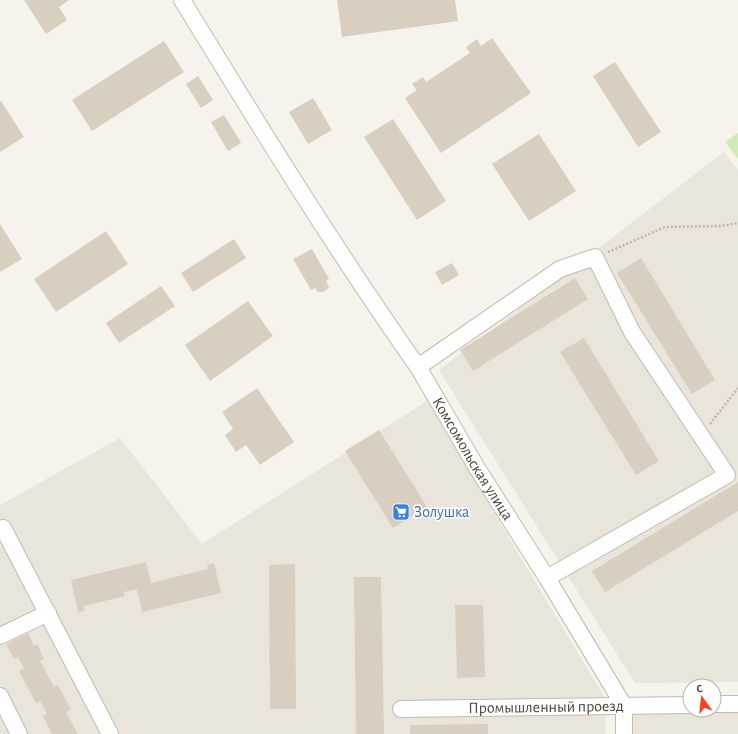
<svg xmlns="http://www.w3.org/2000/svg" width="738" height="734" font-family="'Alegreya Sans',sans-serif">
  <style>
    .residential { fill: #eae5da }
    .green { fill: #d2eab5 }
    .building { fill: #d8cfc1 }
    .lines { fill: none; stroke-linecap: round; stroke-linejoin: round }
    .minor-casing { stroke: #c2bbae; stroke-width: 18 }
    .path { stroke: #c4b79f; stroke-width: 2.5; stroke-dasharray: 2 2; stroke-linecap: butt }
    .minor { stroke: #fff; stroke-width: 16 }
    .labels { text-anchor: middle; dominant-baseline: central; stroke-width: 3.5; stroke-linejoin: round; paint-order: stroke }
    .street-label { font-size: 16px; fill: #4b4439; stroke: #fff }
    .shop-label { font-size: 16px; fill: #366cbe; stroke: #fff; text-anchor: start }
  </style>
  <rect width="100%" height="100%" fill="#f6f3ec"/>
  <!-- residential -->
  <g class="residential">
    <path d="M724,152L738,170V682L635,683L439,370Z"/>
    <path d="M427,401L605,698V734H0V505L120,438L202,544Z"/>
    <path d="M634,709L738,711V734H633Z"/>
  </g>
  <!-- green -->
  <path class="green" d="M738,133V159L725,142Z"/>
  <!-- building -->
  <g class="building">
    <path d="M24,0H69L59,7L67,20L46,34Z"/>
    <path d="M337,0H455L458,21L342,37Z"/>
    <path d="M492,38L531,93L441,153L405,98L417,90L412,84L423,77L426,82L470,53L466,47L477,39L481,46Z"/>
    <path d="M164,41L184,72L92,131L72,100Z"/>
    <path d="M615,62L661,132L638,147L593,76Z"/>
    <path d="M198,76L213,100L201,108L186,84Z"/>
    <path d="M313,98L332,130L308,144L289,112Z"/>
    <path d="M0,101H1L24,137L0,152Z"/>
    <path d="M224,115L241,143L228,151L211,122Z"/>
    <path d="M393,119L446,201L417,220L364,137Z"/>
    <path d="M539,134L576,191L529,221L492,164Z"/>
    <path d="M0,224L22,259L0,272Z"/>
    <path d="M106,231L128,264L56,312L34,279Z"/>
    <path d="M234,239L246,258L193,292L181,273Z"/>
    <path d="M312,249L329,279L326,281L329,287L328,289L323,292H318L315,288L311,290L293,259Z"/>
    <path d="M641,258L715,380L692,394L617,273Z"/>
    <path d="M452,263L459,275L442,285L435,272Z"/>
    <path d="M575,278L588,299L473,371L460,350Z"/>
    <path d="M161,286L175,306L119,343L106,323Z"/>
    <path d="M248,301L273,336L210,381L185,345Z"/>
    <path d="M584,338L659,461L636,475L560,352Z"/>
    <path d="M257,388L294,442L260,465L246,445L236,452L225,435L233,429L222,412Z"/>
    <path d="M379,430L427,507L393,528L345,451Z"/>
    <path d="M738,482V511L605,592L592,571Z"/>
    <path d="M146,562L151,583L208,569L207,565L214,563L221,593L142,612L137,589L124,592L125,596L84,606L85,611L78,612L71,580Z"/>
    <path d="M295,564L296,709H270L269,565Z"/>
    <path d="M354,577H381L384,734H356Z"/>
    <path d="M455,605H483L485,677L457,678Z"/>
    <path d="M28,633L34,646L37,644L44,659L40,661L54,687L58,685L71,710L66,712L78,734H52L43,716L47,714L40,701L36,703L19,671L24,668L18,657L14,659L6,644Z"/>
    <path d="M488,724V734H410V725Z"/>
  </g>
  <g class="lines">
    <defs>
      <g id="minor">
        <path d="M182,0C258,124 334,248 418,367"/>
        <path d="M3,528L110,734"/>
        <path id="s1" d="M547,578L727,475L632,332L595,257L560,269L418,367L477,468L547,578L624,706V734"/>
        <path d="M0,636L48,613"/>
        <path d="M0,696L19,734"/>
        <path d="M714,704H738"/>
        <path id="s2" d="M401,709L690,705"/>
      </g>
    </defs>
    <!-- minor casing -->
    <use href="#minor" class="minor-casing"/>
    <!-- path -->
    <g class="path">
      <path d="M608,252L665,227L721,226L738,223"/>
      <path d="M710,424L738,388"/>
    </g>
    <!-- minor -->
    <use href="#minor" class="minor"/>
  </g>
  <!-- icons -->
  <defs>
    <symbol id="supermarket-square" viewBox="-11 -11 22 22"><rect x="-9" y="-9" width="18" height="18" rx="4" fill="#3f7fe0" stroke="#fff"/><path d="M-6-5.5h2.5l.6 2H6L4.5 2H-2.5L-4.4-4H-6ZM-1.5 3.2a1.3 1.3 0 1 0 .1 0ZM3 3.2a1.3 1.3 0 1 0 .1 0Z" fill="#fff"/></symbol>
  </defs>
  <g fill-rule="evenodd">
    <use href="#supermarket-square" x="391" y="502" width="20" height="20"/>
  </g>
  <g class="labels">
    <!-- street labels -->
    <g class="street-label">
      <text stroke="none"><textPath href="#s1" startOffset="779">Комсомольская улица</textPath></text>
      <text stroke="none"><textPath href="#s2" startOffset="145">Промышленный проезд</textPath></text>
    </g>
    <!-- shop labels -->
    <g class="shop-label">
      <text x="414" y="512">Золушка</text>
    </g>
  </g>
  <!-- north arrow -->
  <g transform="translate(702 698) rotate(345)"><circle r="19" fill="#ffffff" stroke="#b7b4b0"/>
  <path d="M0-3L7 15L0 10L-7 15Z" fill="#fc3f1d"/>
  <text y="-6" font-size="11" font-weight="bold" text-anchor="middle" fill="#4b4439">С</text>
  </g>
</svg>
